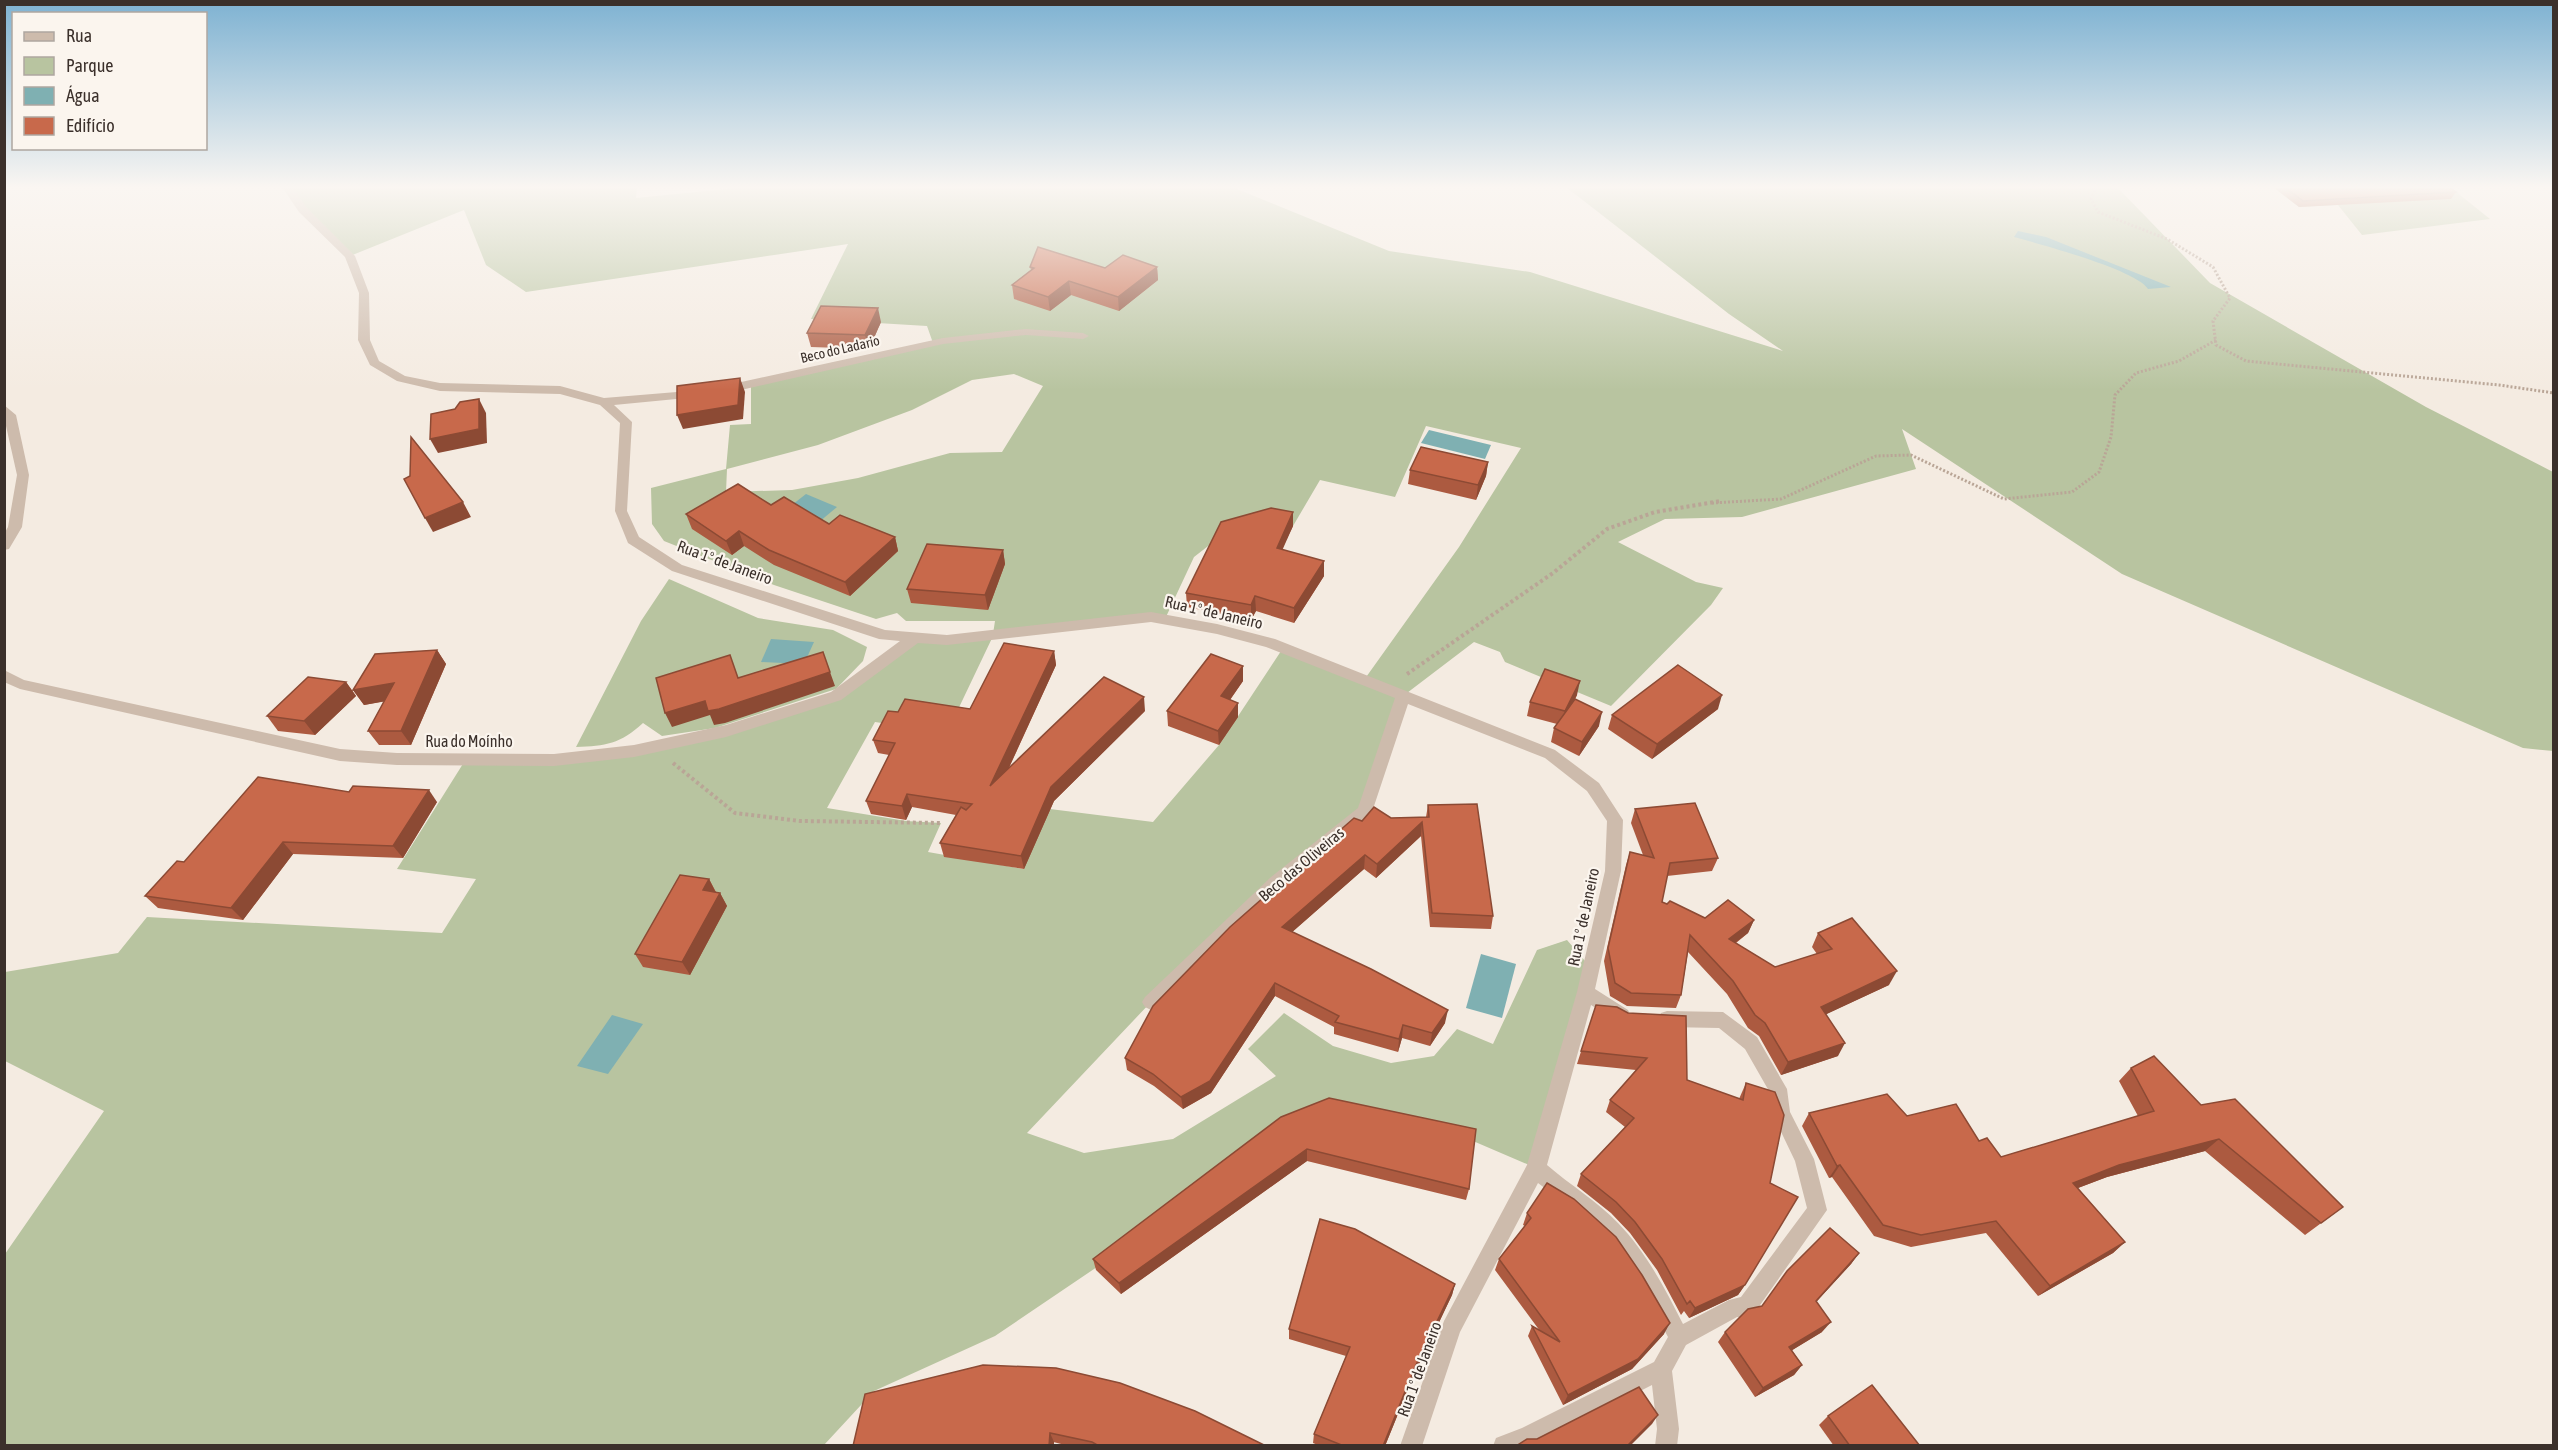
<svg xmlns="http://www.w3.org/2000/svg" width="2558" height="1450" font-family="'Asap Condensed',sans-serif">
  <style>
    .green { fill: #b8c4a0; fill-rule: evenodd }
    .water { fill: #7fb0b2 }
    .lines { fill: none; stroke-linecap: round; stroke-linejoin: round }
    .path-far1 { stroke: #b9a596; stroke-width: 3; stroke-dasharray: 2 2; stroke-linecap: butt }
    .path { stroke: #b9a596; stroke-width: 4; stroke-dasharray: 3 3; stroke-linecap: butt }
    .minor { fill: #cdbbac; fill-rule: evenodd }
    .wall { fill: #ac5a40 }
    .shaded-wall { fill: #8c4a34 }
    .building { fill: #c8694b; stroke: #8c4a34; stroke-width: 1.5 }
    .labels { text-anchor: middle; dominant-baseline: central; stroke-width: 4.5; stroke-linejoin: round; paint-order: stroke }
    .far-street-label { font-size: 14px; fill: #3b302b; stroke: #fbf5ee }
    .street-label { font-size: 16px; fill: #3b302b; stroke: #fbf5ee }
  </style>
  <rect width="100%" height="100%" fill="#f4ebe1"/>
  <!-- green -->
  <g class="green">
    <path d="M287,187H637L636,198L746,187H1232L1389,251L1530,272L1783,351L1729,314L1566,187H2117L2210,283L2426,407L2553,472V751L2523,748L2122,574L1902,429L1916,469L1742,517L1665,519L1618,542L1696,582L1723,588L1711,605L1611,706L1505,662L1500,652L1474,642L1403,696L1365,811L1151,1002L1027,1133L1084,1153L1173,1139L1276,1076L1248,1049L1284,1013L1333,1046L1391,1063L1434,1056L1457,1029L1493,1044L1537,950L1567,940L1591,968L1536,1168L1473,1141L1329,1110L995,1336L874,1391L824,1445H5V1254L104,1111L5,1061V972L118,953L147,917L442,933L476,879L397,869L466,759L634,751L836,696L916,637L993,634L995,621H906L897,613L876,619L774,585L664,541L652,524L651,488L726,469L730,425L751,424V385L933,343L927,326L811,319L848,244L526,292L486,265L464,210L350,256ZM1014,374L1043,386L1002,452L950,453L858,478L792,490L726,492L727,469L818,445L912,410L972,380ZM1426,426L1521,448L1459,547L1364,680L1283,648L1219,745L1153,822L1050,809L1023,869L928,852L941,823L906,821L827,808L875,722L902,726L953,720L994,634L1165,619L1194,557L1221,536L1293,526L1320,480L1395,497Z"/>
    <path d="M2273,187H2450L2490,219L2362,235L2338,205L2299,207Z"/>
    <path d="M669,579L758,618L833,630L867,647L863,661L836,689L715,728L662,736L643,723C620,744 606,746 576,747L641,621Z"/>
  </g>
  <!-- water -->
  <g class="water">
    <path d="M2018,231L2046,237L2171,287L2148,289C2137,270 2039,244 2014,237Z"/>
    <path d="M1429,430L1491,445L1485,459L1421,443Z"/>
    <path d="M806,494L837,507L819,522L788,508Z"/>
    <path d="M771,639L814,642L804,664L761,662Z"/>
    <path d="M1481,954L1516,964L1502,1018L1466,1008Z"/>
    <path d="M612,1015L643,1024L608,1074L577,1066Z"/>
  </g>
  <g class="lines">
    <!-- path-far1 -->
    <g class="path-far1">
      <path d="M2097,187L2091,199L2098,212L2167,239L2213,267L2230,298L2213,321L2216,345L2246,361L2499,385L2554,393"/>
      <path d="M1712,503L1781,499L1876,456L1911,455L2004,499L2072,492L2099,472L2111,437L2115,395L2136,373L2179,361L2216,340"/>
    </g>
    <!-- path -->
    <g class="path">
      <path d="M1407,674L1553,573L1607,529L1655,512L1721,501"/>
      <path d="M673,763L735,813L800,821L941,823"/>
    </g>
    <!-- minor -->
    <g class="minor">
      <path d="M282,187H292L307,208L355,256L369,293L370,340L379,361L405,376L440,383L560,386L604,398L701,390V396L697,397L614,405L632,422L627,511L639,537L682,565L885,630L947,635L1151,612L1217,624L1275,639L1555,750L1599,783L1623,820L1621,871L1595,989L1628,1010L1631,1016L1628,1022L1622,1024L1591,1005L1547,1165C1570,1185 1597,1201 1618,1223C1647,1253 1665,1289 1683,1324L1729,1300L1741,1297L1807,1208L1795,1161L1772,1113L1769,1091L1745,1049L1719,1028L1667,1027L1661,1025L1658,1019L1661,1013L1667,1011L1723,1012L1757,1037L1787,1089L1790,1112L1814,1159L1827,1210L1753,1315L1746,1318L1737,1317L1686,1345L1672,1371L1679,1429L1677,1446H1655L1657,1429L1652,1385L1532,1446H1493L1496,1438L1522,1428L1654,1362L1668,1337C1649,1302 1631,1265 1603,1236C1583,1216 1560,1200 1538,1183L1460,1332L1422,1446H1400L1444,1321L1527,1165L1577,992L1605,871L1607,821L1587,791L1545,758L1408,704L1371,815L1283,887L1157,1007L1151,1010L1145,1007L1142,1002L1145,997L1271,877L1358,808L1395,698L1266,647L1217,634L1151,622L947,645L918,643L841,700L726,737L634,757L554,766L397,765L340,761L20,689L4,682V670L24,680L340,749L397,753L554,754L634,745L726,725L831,692L900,641L879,639L672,571L628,543L615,511L620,423L600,405L560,394L440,391L397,381L370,365L358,340L359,293L345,257L299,212Z"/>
      <path d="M1026,329L1083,333L1089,336L1083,339L1026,335L943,344L723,394L717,390L723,386L943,338Z"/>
      <path d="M4,405L16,415L29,475L22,527L9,549L4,550V534L8,527L17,475L4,417Z"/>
    </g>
  </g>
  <!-- wall -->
  <g class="wall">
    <path d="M2273,187H2449L2456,192L2451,199L2299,207Z"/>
    <path d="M1030,267L1105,268L1157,267L1158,280L1119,311L1071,295L1050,311L1014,299L1012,285L1031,270Z"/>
    <path d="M881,322L869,349L811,347L807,333Z"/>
    <path d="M1488,462L1486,476L1476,500L1408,484L1410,470Z"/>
    <path d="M771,505L829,524L895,537L898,551L850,596L774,565L744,546L732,555L692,529L686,514Z"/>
    <path d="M1293,512V526L1282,549L1324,576L1294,623L1256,611L1251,620L1187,607L1186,593Z"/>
    <path d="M1003,550L1005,564L988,610L911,603L907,589Z"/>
    <path d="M437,650L446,664L411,745H379L368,731L385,701L364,705L353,690Z"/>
    <path d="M1054,651L1056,665L1008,770L1145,711L1054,801L1024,869L944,857L940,843L956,815L912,807L906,820L871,814L866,801L889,755L878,753L873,740L898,712L970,709Z"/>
    <path d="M1243,666V681L1230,700L1238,717L1219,745L1168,726L1167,711Z"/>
    <path d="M346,682L356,696L315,735L278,731L267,716Z"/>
    <path d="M1577,695L1575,699L1599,726L1579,756L1551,742L1554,728L1557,724L1527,716L1530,702Z"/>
    <path d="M1718,709L1652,759L1608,729L1612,715Z"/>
    <path d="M349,792L437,802L403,858L293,854L243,920L158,908L145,896L184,862Z"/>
    <path d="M1428,805L1493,916L1491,929L1430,927L1421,836L1376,878L1364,869L1292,932L1445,1023L1430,1046L1402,1038L1398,1052L1334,1034V1027L1275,996L1211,1093L1183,1109L1154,1086L1127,1070L1125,1058L1362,821L1391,818L1426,817Z"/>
    <path d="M1635,809L1718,858L1712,871L1667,876L1662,902L1705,918L1754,920L1748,933L1736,943L1775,967L1817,954L1812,947L1818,933L1889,985L1826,1014L1838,1056L1781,1075L1759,1036L1748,1028L1727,994L1688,952L1681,995L1676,1008L1627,1006L1610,996L1604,961L1626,865L1630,852L1643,855L1631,823Z"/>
    <path d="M709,879L716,892L720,893L727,906L690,975L643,967L635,954Z"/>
    <path d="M1596,1005L1687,1080L1739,1099L1746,1083L1745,1285L1738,1295L1689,1318L1684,1311L1681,1315L1657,1270L1630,1233L1611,1213L1577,1186L1581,1174L1625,1127L1606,1112L1610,1100L1636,1070L1577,1064Z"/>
    <path d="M2131,1068L2201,1105L2343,1207L2305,1235L2205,1151L2107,1177L2078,1188L2125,1242L2113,1253L2038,1296L1986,1233L1911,1247L1874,1236L1832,1177L1829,1178L1802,1126L1809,1113L1907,1116L1979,1141L2001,1157L2138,1116L2119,1081Z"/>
    <path d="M1281,1117L1469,1189L1466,1200L1307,1161L1121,1294L1096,1270L1093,1259Z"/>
    <path d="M1527,1213L1664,1334L1632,1369L1563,1405L1528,1336L1532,1326L1540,1331L1495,1270L1499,1259L1525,1226L1523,1225Z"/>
    <path d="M1859,1253L1851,1264L1816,1302L1822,1332L1792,1350L1802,1365L1794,1375L1755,1397L1718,1342L1725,1332L1762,1306Z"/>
    <path d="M1455,1284L1452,1295L1413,1377L1385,1446H1320L1313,1443L1314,1434L1346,1356L1289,1339V1329Z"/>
    <path d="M865,1394L1266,1446H1069Z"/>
    <path d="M1828,1416L1920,1446H1834L1819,1425Z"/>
  </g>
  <!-- shaded-wall -->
  <g class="shaded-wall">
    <path d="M1157,267L1158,280L1119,311L1118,297Z"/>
    <path d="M1069,281L1071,295L1050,311L1048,297Z"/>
    <path d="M878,308L881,322L869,349L865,335Z"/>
    <path d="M740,378L745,392L743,419L683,429L677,415Z"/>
    <path d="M479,399L486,413L487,443L438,453L430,439Z"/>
    <path d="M1488,462L1486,476L1476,500L1478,485Z"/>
    <path d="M463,502L471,517L433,532L425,518Z"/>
    <path d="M1293,512V526L1277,562V548Z"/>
    <path d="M739,531L744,546L732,555L726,541Z"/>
    <path d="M895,537L898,551L850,596L845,582Z"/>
    <path d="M1003,550L1005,564L988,610L985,595Z"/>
    <path d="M1324,561V576L1294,623V608Z"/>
    <path d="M1255,596L1256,611L1251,620V605Z"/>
    <path d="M437,650L446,664L411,745L401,731Z"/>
    <path d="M1054,651L1056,665L994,800L990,786Z"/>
    <path d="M1243,666V681L1222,711L1221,696Z"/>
    <path d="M830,672L835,686L725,723L714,725L710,715L672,727L665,713L705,701Z"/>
    <path d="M1580,681L1577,695L1561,726L1565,711Z"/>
    <path d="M346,682L356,696L315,735L304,721Z"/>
    <path d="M394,683L404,698L364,705L353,690Z"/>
    <path d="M1722,695L1718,709L1652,759L1657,744Z"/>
    <path d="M1144,697L1145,711L1054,801L1024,869L1021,856L1051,787Z"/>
    <path d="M1238,703V717L1219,745L1218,731Z"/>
    <path d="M1602,712L1599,726L1579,756L1582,742Z"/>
    <path d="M429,790L437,802L403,858L393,846Z"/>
    <path d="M907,794L912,807L906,820L902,806Z"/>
    <path d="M1422,822L1421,836L1376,878L1377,864Z"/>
    <path d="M283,842L293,854L243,920L231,908Z"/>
    <path d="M1365,855L1364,869L1282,941V927Z"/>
    <path d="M709,879L716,893L703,890Z"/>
    <path d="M720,893L727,906L690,975L682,962Z"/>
    <path d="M1754,920L1748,933L1723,952L1729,939Z"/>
    <path d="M1897,971L1889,985L1814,1020L1821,1007Z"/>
    <path d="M1275,983V996L1211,1093L1183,1109L1181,1097Z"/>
    <path d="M1448,1010L1445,1023L1430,1046L1432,1033Z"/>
    <path d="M1403,1025L1402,1038L1398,1052L1399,1039Z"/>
    <path d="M1845,1043L1838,1056L1781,1075L1788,1062Z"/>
    <path d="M2219,1139L2205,1151L2107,1177L2062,1194L2073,1183L2119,1165Z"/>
    <path d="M1307,1149V1161L1121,1294L1119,1283Z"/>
    <path d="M1840,1165L1832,1177L1829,1178L1837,1166Z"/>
    <path d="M2125,1242L2113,1253L2038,1296L2050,1286Z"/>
    <path d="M1859,1253L1851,1264L1807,1312L1816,1301Z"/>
    <path d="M1455,1284L1452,1295L1413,1377L1385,1446H1383L1415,1367Z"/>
    <path d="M1745,1285L1738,1295L1689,1318L1695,1308Z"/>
    <path d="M1831,1322L1822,1332L1781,1357L1789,1347Z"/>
    <path d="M1670,1323L1664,1334L1632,1369L1563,1405L1568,1395Z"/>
    <path d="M1802,1365L1794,1375L1755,1397L1763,1388Z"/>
    <path d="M1658,1415L1652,1424L1630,1446H1627Z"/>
    <path d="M1050,1433L1054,1442V1446H1049Z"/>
  </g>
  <!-- building -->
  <g class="building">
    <path d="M2285,187H2449L2456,192L2303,201Z"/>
    <path d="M1038,247L1105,268L1123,255L1157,267L1118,297L1069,281L1048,297L1012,285L1034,268L1030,267Z"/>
    <path d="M821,306L878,308L865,335L807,333Z"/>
    <path d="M740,378L738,405L677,415V386Z"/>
    <path d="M479,399V429L430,439L431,414L455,409L460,402Z"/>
    <path d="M411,437L463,502L425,518L404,479L410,476Z"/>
    <path d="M1421,447L1488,462L1478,485L1410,470Z"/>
    <path d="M738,484L771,505L784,497L829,524L840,515L895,537L845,582L769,550L739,531L726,541L686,514Z"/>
    <path d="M1271,508L1293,512L1277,548L1324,561L1294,608L1255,596L1251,605L1186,593L1221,522Z"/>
    <path d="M927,544L1003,550L985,595L907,589Z"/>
    <path d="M1004,643L1054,651L990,786L1104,677L1144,697L1051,787L1021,856L940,843L961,807L966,810L972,804L907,794L902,806L866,801L895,743L873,740L888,711L898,712L905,699L970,709Z"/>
    <path d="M437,650L401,731H368L394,683L353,690L375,654Z"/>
    <path d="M823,652L830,672L719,709L708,711L705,701L665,713L656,678L730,655L738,678Z"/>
    <path d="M1211,654L1243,666L1221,696L1238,703L1218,731L1167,711Z"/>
    <path d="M1678,665L1722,695L1657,744L1612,715Z"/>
    <path d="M1545,669L1580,681L1565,711L1530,702Z"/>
    <path d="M308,677L346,682L304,721L267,716Z"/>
    <path d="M1575,699L1602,712L1582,742L1554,728Z"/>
    <path d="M258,777L349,792L353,786L429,790L393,846L283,842L231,908L145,896L177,861L184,862Z"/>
    <path d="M1695,803L1718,858L1670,863L1662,902L1667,904L1670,901L1705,918L1728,900L1754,920L1729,939L1775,967L1832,949L1818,933L1852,918L1897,971L1821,1007L1845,1043L1788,1062L1765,1023L1755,1015L1733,981L1690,935L1681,995L1631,993L1615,983L1608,948L1630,852L1654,858L1635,809Z"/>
    <path d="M1477,804L1493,916L1432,913L1422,822L1377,864L1365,855L1282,927L1371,969L1448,1010L1432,1033L1403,1025L1399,1039L1335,1022L1339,1016L1275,983L1210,1081L1181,1097L1153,1074L1125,1058L1153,1006L1230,927L1354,818L1362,821L1374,807L1391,818L1429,817L1428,805Z"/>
    <path d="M680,875L709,879L703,890L720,893L682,962L635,954Z"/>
    <path d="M1596,1005L1617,1007L1628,1013L1686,1016L1687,1080L1743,1100L1746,1083L1775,1092L1784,1115L1770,1183L1798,1197L1745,1285L1695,1308L1690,1301L1687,1304L1662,1259L1635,1222L1616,1202L1581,1174L1634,1118L1610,1100L1647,1058L1581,1051Z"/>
    <path d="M2154,1056L2201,1105L2235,1099L2343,1207L2321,1223L2219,1139L2119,1165L2073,1183L2125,1242L2050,1286L1996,1221L1921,1235L1883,1225L1840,1165L1837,1166L1809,1113L1887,1094L1907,1116L1956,1104L1979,1141L1987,1138L2001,1157L2154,1111L2131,1068Z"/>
    <path d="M1329,1098L1476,1129L1469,1189L1307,1149L1119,1283L1093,1259L1281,1117Z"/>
    <path d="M1547,1183L1574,1199L1616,1237L1642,1275L1670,1323L1638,1359L1568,1395L1532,1326L1560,1342L1499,1259L1531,1218L1527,1213Z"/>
    <path d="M1320,1219L1355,1229L1455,1284L1415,1367L1383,1446H1344L1314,1434L1350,1347L1289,1329Z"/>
    <path d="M1830,1228L1859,1253L1816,1301L1831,1322L1789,1347L1802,1365L1763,1388L1725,1332L1748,1309L1762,1306L1787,1271Z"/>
    <path d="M983,1365L1056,1368L1120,1383L1195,1411L1266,1446H1099L1092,1442L1050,1433L1049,1446H853L865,1394Z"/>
    <path d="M1872,1385L1920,1446H1850L1828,1416Z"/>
    <path d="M1639,1387L1658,1415L1627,1446H1516L1527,1439H1537Z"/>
  </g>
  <!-- sky -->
  <linearGradient id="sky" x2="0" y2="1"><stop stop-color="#7eb2d2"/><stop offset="0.48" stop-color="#faf6f2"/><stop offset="1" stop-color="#faf6f2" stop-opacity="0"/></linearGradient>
  <rect width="2558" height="390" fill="url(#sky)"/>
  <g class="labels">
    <!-- far-street labels -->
    <g class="far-street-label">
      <text transform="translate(840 349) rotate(-13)">Beco do Ladario</text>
    </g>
    <!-- street labels -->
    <g class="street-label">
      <text transform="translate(725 562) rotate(20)">Rua 1º de Janeiro</text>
      <text transform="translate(1214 612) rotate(13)">Rua 1º de Janeiro</text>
      <text x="469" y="741">Rua do Moínho</text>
      <text transform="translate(1301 864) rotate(-40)">Beco das Oliveiras</text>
      <text transform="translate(1583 917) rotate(-78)">Rua 1º de Janeiro</text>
      <text transform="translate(1419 1369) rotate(-70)">Rua 1º de Janeiro</text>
    </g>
  </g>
  <!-- border -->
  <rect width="2558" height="1450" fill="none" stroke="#3b302b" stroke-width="12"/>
  <!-- legend -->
  <rect x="12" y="12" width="195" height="138" fill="#fbf5ee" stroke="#aea6a0" stroke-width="1.5"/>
  <rect x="24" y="32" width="30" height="9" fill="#cdbbac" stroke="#aea6a0" stroke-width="1.5"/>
  <text x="66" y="42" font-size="18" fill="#3b302b">Rua</text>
  <rect x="24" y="57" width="30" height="18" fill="#b8c4a0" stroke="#aea6a0" stroke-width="1.5"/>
  <text x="66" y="72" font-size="18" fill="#3b302b">Parque</text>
  <rect x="24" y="87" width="30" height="18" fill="#7fb0b2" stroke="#aea6a0" stroke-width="1.5"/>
  <text x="66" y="102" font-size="18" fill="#3b302b">Água</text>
  <rect x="24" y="117" width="30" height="18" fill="#c8694b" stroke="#aea6a0" stroke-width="1.5"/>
  <text x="66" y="132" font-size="18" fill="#3b302b">Edifício</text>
</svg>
